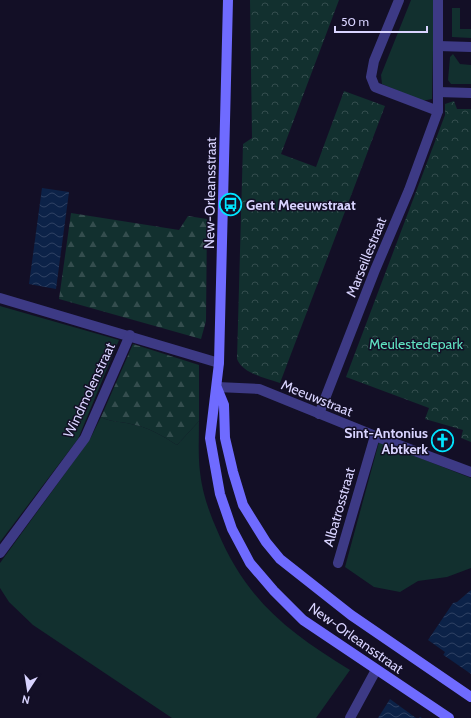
<svg xmlns="http://www.w3.org/2000/svg" width="471" height="718" font-family="Cabin,sans-serif">
  <style>
    .grass { fill: #12302f }
    .forest { fill: url(#forest-firs) }
    .park { fill: url(#park-crowns) }
    .water { fill: url(#water-waves) }
    .pier { fill: #130f26 }
    .lines { fill: none; stroke-linecap: round; stroke-linejoin: round }
    .street { stroke: #3d3a85; stroke-width: 10 }
    .secondary { stroke: #6f6bff; stroke-width: 10 }
    .labels { text-anchor: middle; dominant-baseline: central; stroke-width: 3; stroke-linejoin: round; paint-order: stroke }
    .street-label { font-size: 14px; fill: #d9d4ff; stroke: #130f26 }
    .poi-label { font-size: 14px; font-weight: bold; fill: #d9d4ff; stroke: #130f26; text-anchor: start }
    .park-label { font-size: 14px; fill: #5fe0c0; stroke: #130f26 }
  </style>
  <defs>
    <pattern id="forest-firs" width="22" height="20" patternUnits="userSpaceOnUse"><rect width="22" height="20" fill="#12302f"/><path d="M5 1l3.5 6h-7zM16 11l3.5 6h-7z" fill="#344d4e"/></pattern>
    <pattern id="park-crowns" width="20" height="18" patternUnits="userSpaceOnUse"><rect width="20" height="18" fill="#12302f"/><path d="M2 6a3 3 0 1 1 6 0M12 15a3 3 0 1 1 6 0" fill="none" stroke="#344d4e"/></pattern>
    <pattern id="water-waves" width="16" height="10" patternUnits="userSpaceOnUse"><rect width="16" height="10" fill="#0c2248"/><path d="M0 5q4-4 8 0t8 0" fill="none" stroke="#2f4163"/></pattern>
  </defs>
  <rect width="100%" height="100%" fill="#130f26"/>
  <!-- grass -->
  <g class="grass">
    <path d="M411,0H434L432,99L422,101L382,84L381,75Z"/>
    <path d="M452,8H460V29H471V38L452,37Z"/>
    <path d="M453,54L460,64L471,65V84H451L448,80L450,57Z"/>
    <path d="M0,306L119,340L78,439L0,542Z"/>
    <path d="M101,417C114,423 119,421 131,424C148,427 163,436 177,445L199,421C199,438 198,455 200,472C202,492 209,512 217,530C246,600 288,632 350,670L316,718H172L33,625L9,602L0,588V563L90,439Z"/>
    <path d="M379,442L471,478V568L447,577L418,581L400,592L374,587L345,567Z"/>
  </g>
  <!-- forest -->
  <g class="forest">
    <path d="M71,213L179,230L188,216L207,219L206,321L201,339L59,299Z"/>
    <path d="M133,344L199,365V421L177,445C163,436 148,427 131,424C119,421 114,423 101,417Z"/>
  </g>
  <!-- park -->
  <g class="park">
    <path d="M250,0H339L281,154L316,167L344,91L385,106L280,383C266,378 243,374 237,359L243,144L252,138Z"/>
    <path d="M454,101L457,109H471V442L461,438L463,430L425,419L429,408L346,377L445,115V104Z"/>
  </g>
  <!-- water -->
  <g class="water">
    <path d="M42,188L69,192L56,289L29,284Z"/>
    <path d="M471,590V708L464,718H419L453,667L441,659L445,652L428,640L453,603L457,602Z"/>
    <path d="M390,699L416,718H378Z"/>
  </g>
  <!-- pier -->
  <path class="pier" d="M442,654L471,674V712L466,718H422L418,715L451,668L439,660Z"/>
  <g class="lines">
    <!-- street -->
    <g class="street">
      <path d="M399,0L374,61L371,77L375,87L438,111"/>
      <path d="M438,46L471,47"/>
      <path d="M438,92L471,93"/>
      <path d="M0,298L219,363"/>
      <path d="M217,387L259,389L375,436L471,472"/>
      <path d="M319,414L375,270L409,190L438,111V0"/>
      <path d="M0,553L85,438L130,335"/>
      <path d="M338,563L375,436"/>
      <path d="M350,718L376,670"/>
    </g>
    <!-- secondary -->
    <g class="secondary">
      <path d="M228,0L219,363L210,438L220,494L232,529L250,563L274,591L303,620L449,718"/>
      <path d="M217,388L224,405L225,438L233,472L243,505L266,542L280,559L351,615L471,697"/>
    </g>
  </g>
  <!-- icons -->
  <defs>
    <symbol id="bus-ring" viewBox="-11 -11 22 22"><circle r="9.5" fill="#130f26" stroke="#00e5ff" stroke-width="1.5"/><path d="M-5-6H5V4H4V6H2V4H-2V6H-4V4H-5ZM-3.5-4V0h7V-4ZM-3.5 1.2v1.5H-2V1.2ZM2 1.2v1.5H3.5V1.2Z" fill="#00e5ff"/></symbol>
    <symbol id="church-ring" viewBox="-11 -11 22 22"><circle r="9.5" fill="#130f26" stroke="#00e5ff" stroke-width="1.5"/><path d="M-1.2-6h2.4v3.5h3.3v2.4h-3.3V6h-2.4V-.1h-3.3v-2.4h3.3Z" fill="#00e5ff"/></symbol>
  </defs>
  <g fill-rule="evenodd">
    <use href="#bus-ring" x="218" y="192" width="25" height="25"/>
    <use href="#church-ring" x="430" y="428" width="25" height="25"/>
  </g>
  <g class="labels">
    <!-- street labels -->
    <g class="street-label">
      <text transform="translate(210 193) rotate(-89)">New-Orleansstraat</text>
      <text transform="translate(366 257) rotate(-68)">Marseillestraat</text>
      <text transform="translate(89 390) rotate(-65)">Windmolenstraat</text>
      <text transform="translate(317 398) rotate(22)">Meeuwstraat</text>
      <text transform="translate(339 507) rotate(-74)">Albatrosstraat</text>
      <text transform="translate(356 638) rotate(35)">New-Orleansstraat</text>
    </g>
    <!-- poi labels -->
    <g class="poi-label">
      <text x="246" y="205">Gent Meeuwstraat</text>
      <text x="428" y="433" text-anchor="end">Sint-Antonius<tspan x="428" dy="16">Abtkerk</tspan></text>
    </g>
    <!-- park labels -->
    <g class="park-label">
      <text x="416" y="344">Meulestedepark</text>
    </g>
  </g>
  <!-- north arrow -->
  <g transform="translate(28 690) rotate(192)" stroke="#130f26" stroke-width="3" paint-order="stroke">
  <path d="M0-3L7 15L0 10L-7 15Z" fill="#d9d4ff"/>
  <text y="-6" font-size="11" font-weight="bold" text-anchor="middle" fill="#d9d4ff">N</text>
  </g>
  <!-- scale -->
  <path d="M335 26v6h92v-6" fill="none" stroke="#d9d4ff" stroke-width="2"/>
  <text x="341" y="26" font-size="12" fill="#d9d4ff" stroke="#130f26" stroke-width="3" paint-order="stroke">50 m</text>
</svg>
